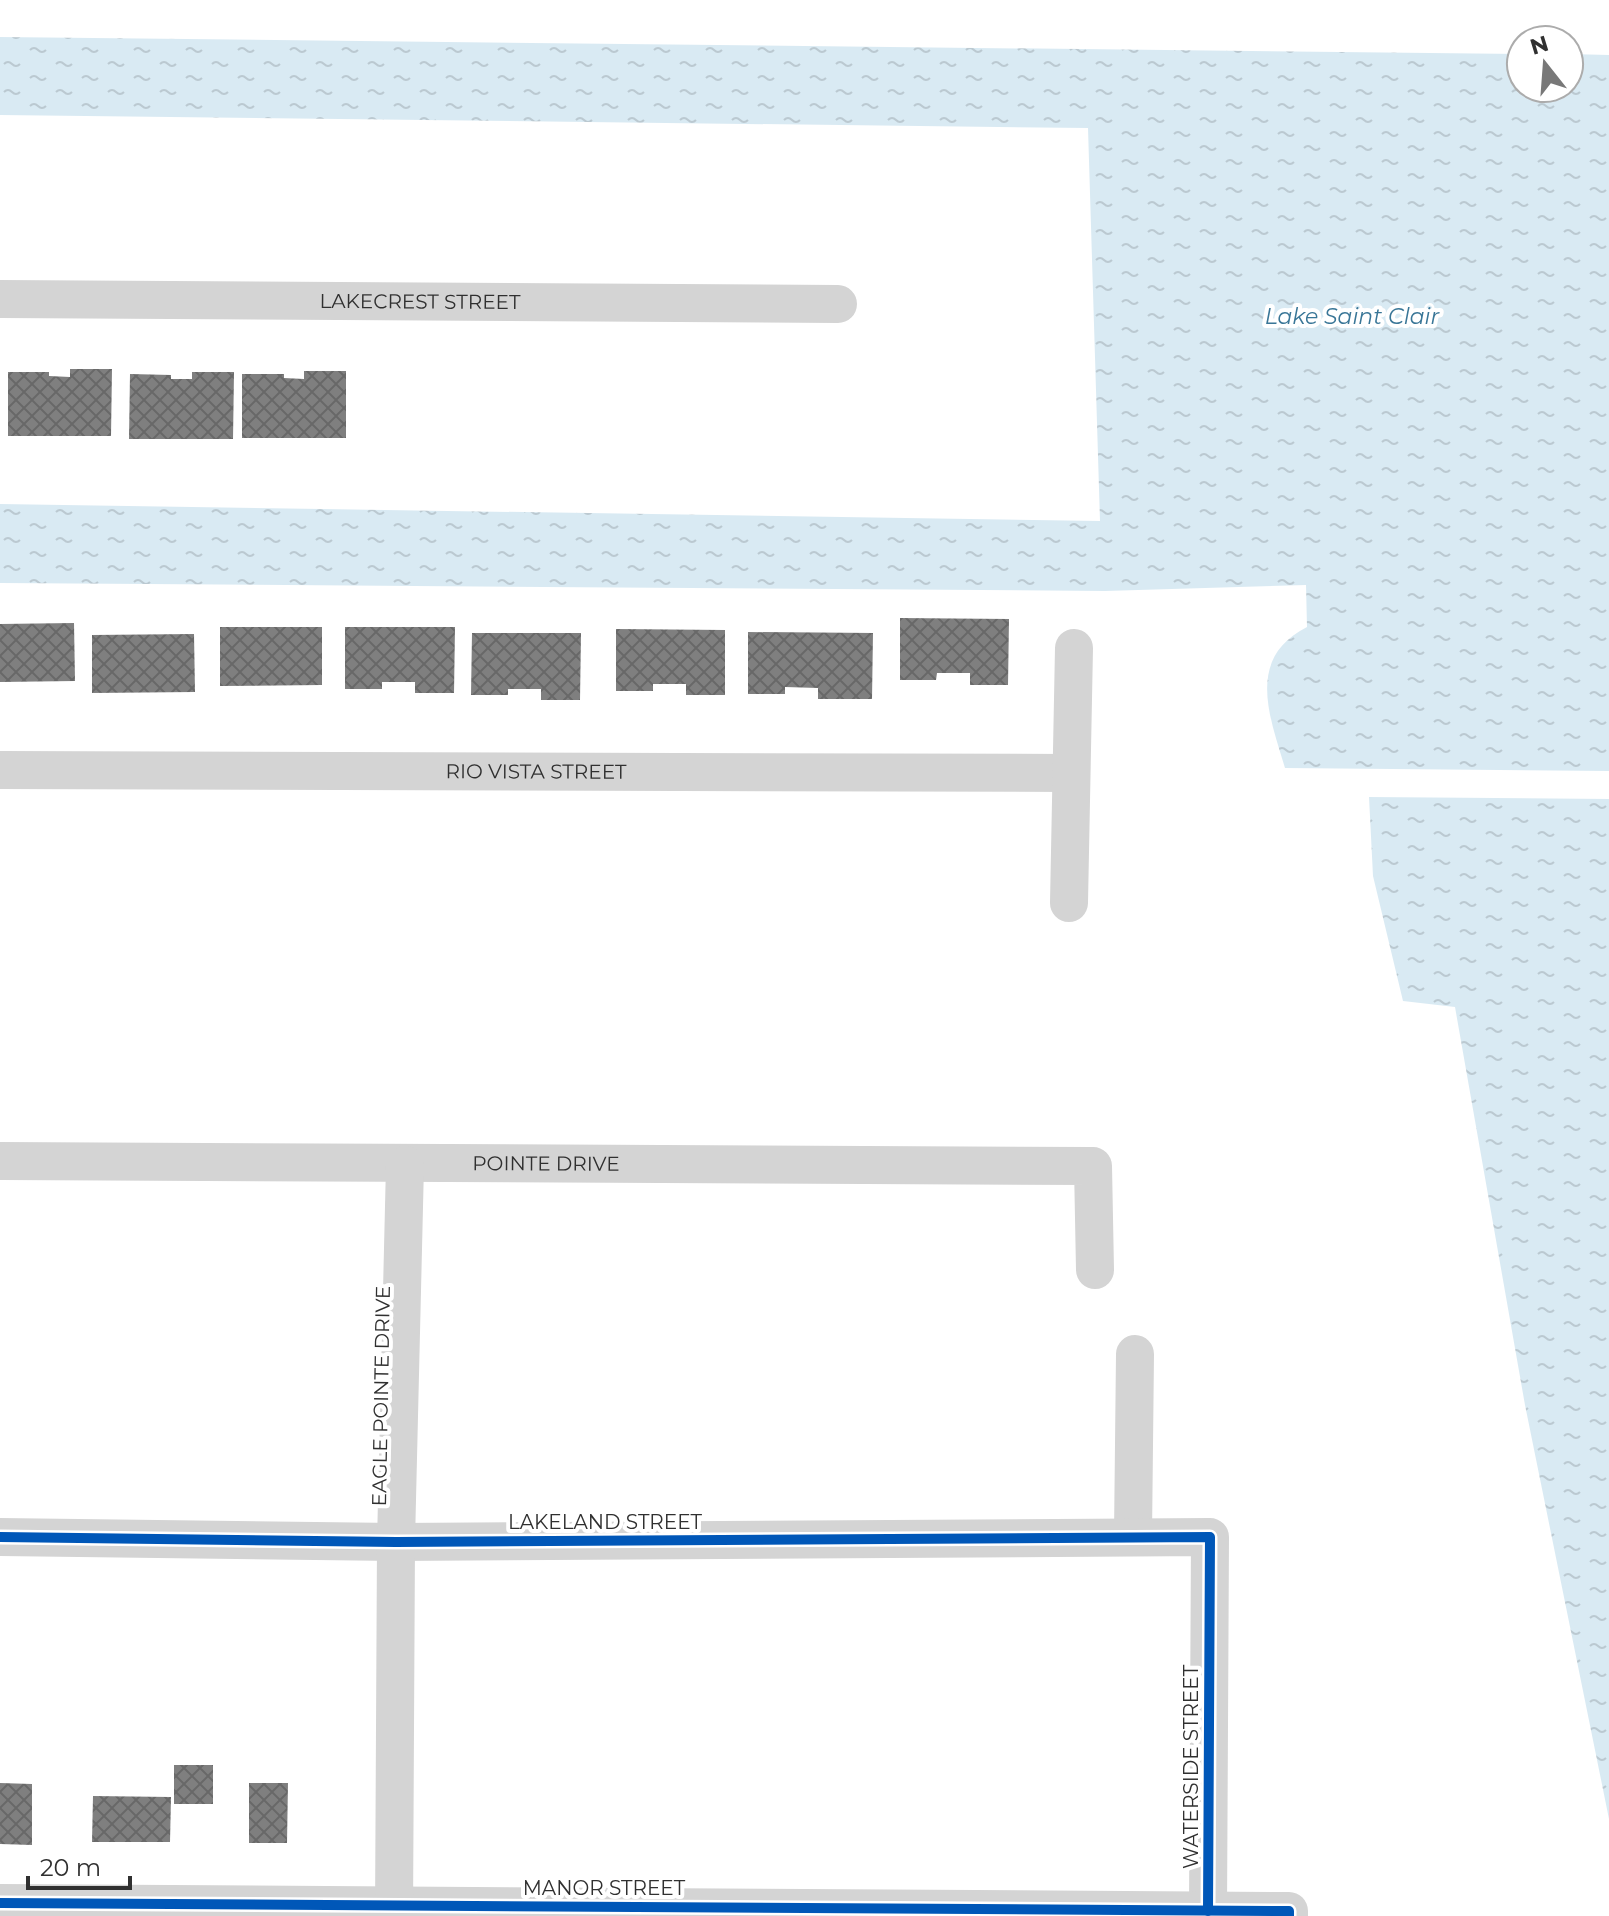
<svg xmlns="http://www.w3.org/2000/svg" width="1609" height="1916" font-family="Montserrat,sans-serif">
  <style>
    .water { fill: url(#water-ripples) }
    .building { fill: url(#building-cross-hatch) }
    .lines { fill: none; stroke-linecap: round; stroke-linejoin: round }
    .minor { stroke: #d4d4d4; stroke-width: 38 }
    .cycleway-casing { stroke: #fff; stroke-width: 15 }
    .cycleway { stroke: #0057b8; stroke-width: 10 }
    .labels { text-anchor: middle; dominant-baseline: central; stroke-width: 8; stroke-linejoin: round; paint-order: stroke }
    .street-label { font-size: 20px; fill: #303030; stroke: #fff }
    .water-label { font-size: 22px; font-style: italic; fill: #397697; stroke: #fff }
  </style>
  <defs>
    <pattern id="water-ripples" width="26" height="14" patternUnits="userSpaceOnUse" patternTransform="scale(2)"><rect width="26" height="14" fill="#d9eaf3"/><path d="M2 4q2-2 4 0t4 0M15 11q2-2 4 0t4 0" fill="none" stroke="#bbc9d1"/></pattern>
    <pattern id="building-cross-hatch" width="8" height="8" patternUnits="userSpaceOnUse" patternTransform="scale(2)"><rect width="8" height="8" fill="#7f7f7f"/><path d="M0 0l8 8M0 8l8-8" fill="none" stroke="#686868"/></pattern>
  </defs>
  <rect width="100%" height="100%" fill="#fff"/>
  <!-- water -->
  <g class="water">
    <path d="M0,37L1521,54V88H1569V54L1609,55V771L1285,768C1269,715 1246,658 1307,627L1306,585L1105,591L0,583V504L1100,521L1088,128L0,115Z"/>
    <path d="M1369,797L1609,799V1819L1525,1405L1455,1007L1403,1001L1373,876Z"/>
  </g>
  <!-- building -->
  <g class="building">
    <path d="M70,369H112L111,436H8V372H49V376L70,377Z"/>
    <path d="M304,371H346V438H242V374H284V378L304,379Z"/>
    <path d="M192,372H234L233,439H129L130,374L171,375V379H192Z"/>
    <path d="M900,618L1009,619L1008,685H970V673H937L936,680H900Z"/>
    <path d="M74,623L75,681L0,682V624Z"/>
    <path d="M220,627H322V685L220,686Z"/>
    <path d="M345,627H455L454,693H415V682H382V689H345Z"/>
    <path d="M616,629L725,630V695H686V684H653V691H616Z"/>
    <path d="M748,632L873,633L872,699H818V688L785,687V694H748Z"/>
    <path d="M472,633H581L580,700H541V689H508V695H471Z"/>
    <path d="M194,634L195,692L92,693V635Z"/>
    <rect x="174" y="1765" width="39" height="39"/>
    <path d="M0,1783L32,1784V1845L0,1844Z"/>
    <path d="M249,1783H288L287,1843H249Z"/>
    <path d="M93,1796L171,1797L170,1842H92Z"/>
  </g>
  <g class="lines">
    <!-- minor -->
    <g class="minor">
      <path id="s1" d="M0,299L838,304"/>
      <path id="s2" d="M0,770L1071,773"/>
      <path d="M1069,903L1074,648"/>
      <path id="s3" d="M0,1161L1093,1166L1095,1270"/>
      <path d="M1133,1536L1135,1354"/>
      <path d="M0,1537L396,1542L1210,1537L1208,1911"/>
      <path d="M0,1903L1289,1911V1916"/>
      <path d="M394,1916L396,1542L405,1165"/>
    </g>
    <defs>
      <g id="cycleway">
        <path d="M0,1537L396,1542L1210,1537L1208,1911"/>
        <path d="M0,1903L1289,1911V1916"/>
      </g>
    </defs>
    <!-- cycleway casing -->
    <use href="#cycleway" class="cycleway-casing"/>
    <!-- cycleway -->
    <use href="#cycleway" class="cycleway"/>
  </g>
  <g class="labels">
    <!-- street labels -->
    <g class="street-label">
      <text stroke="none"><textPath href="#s1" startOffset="420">LAKECREST STREET</textPath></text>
      <text stroke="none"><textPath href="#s2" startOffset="536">RIO VISTA STREET</textPath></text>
      <text stroke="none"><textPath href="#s3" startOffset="546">POINTE DRIVE</textPath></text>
      <text transform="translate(381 1396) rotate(-89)">EAGLE POINTE DRIVE</text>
      <text x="605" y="1522">LAKELAND STREET</text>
      <text transform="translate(1191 1767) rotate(-90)">WATERSIDE STREET</text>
      <text x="604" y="1888">MANOR STREET</text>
    </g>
    <!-- water labels -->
    <g class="water-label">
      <text x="1352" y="316">Lake Saint Clair</text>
    </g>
  </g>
  <!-- north arrow -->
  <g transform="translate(1545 64) rotate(343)"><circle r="38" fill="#ffffff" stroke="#acacac" stroke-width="2"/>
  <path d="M0-6L14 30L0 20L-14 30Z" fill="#787878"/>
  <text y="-12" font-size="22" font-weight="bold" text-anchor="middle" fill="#303030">N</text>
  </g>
  <!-- scale -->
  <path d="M28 1876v12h102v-12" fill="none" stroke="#303030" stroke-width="4"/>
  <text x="40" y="1876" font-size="24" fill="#303030" stroke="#ffffff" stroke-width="6" paint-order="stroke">20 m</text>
</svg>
